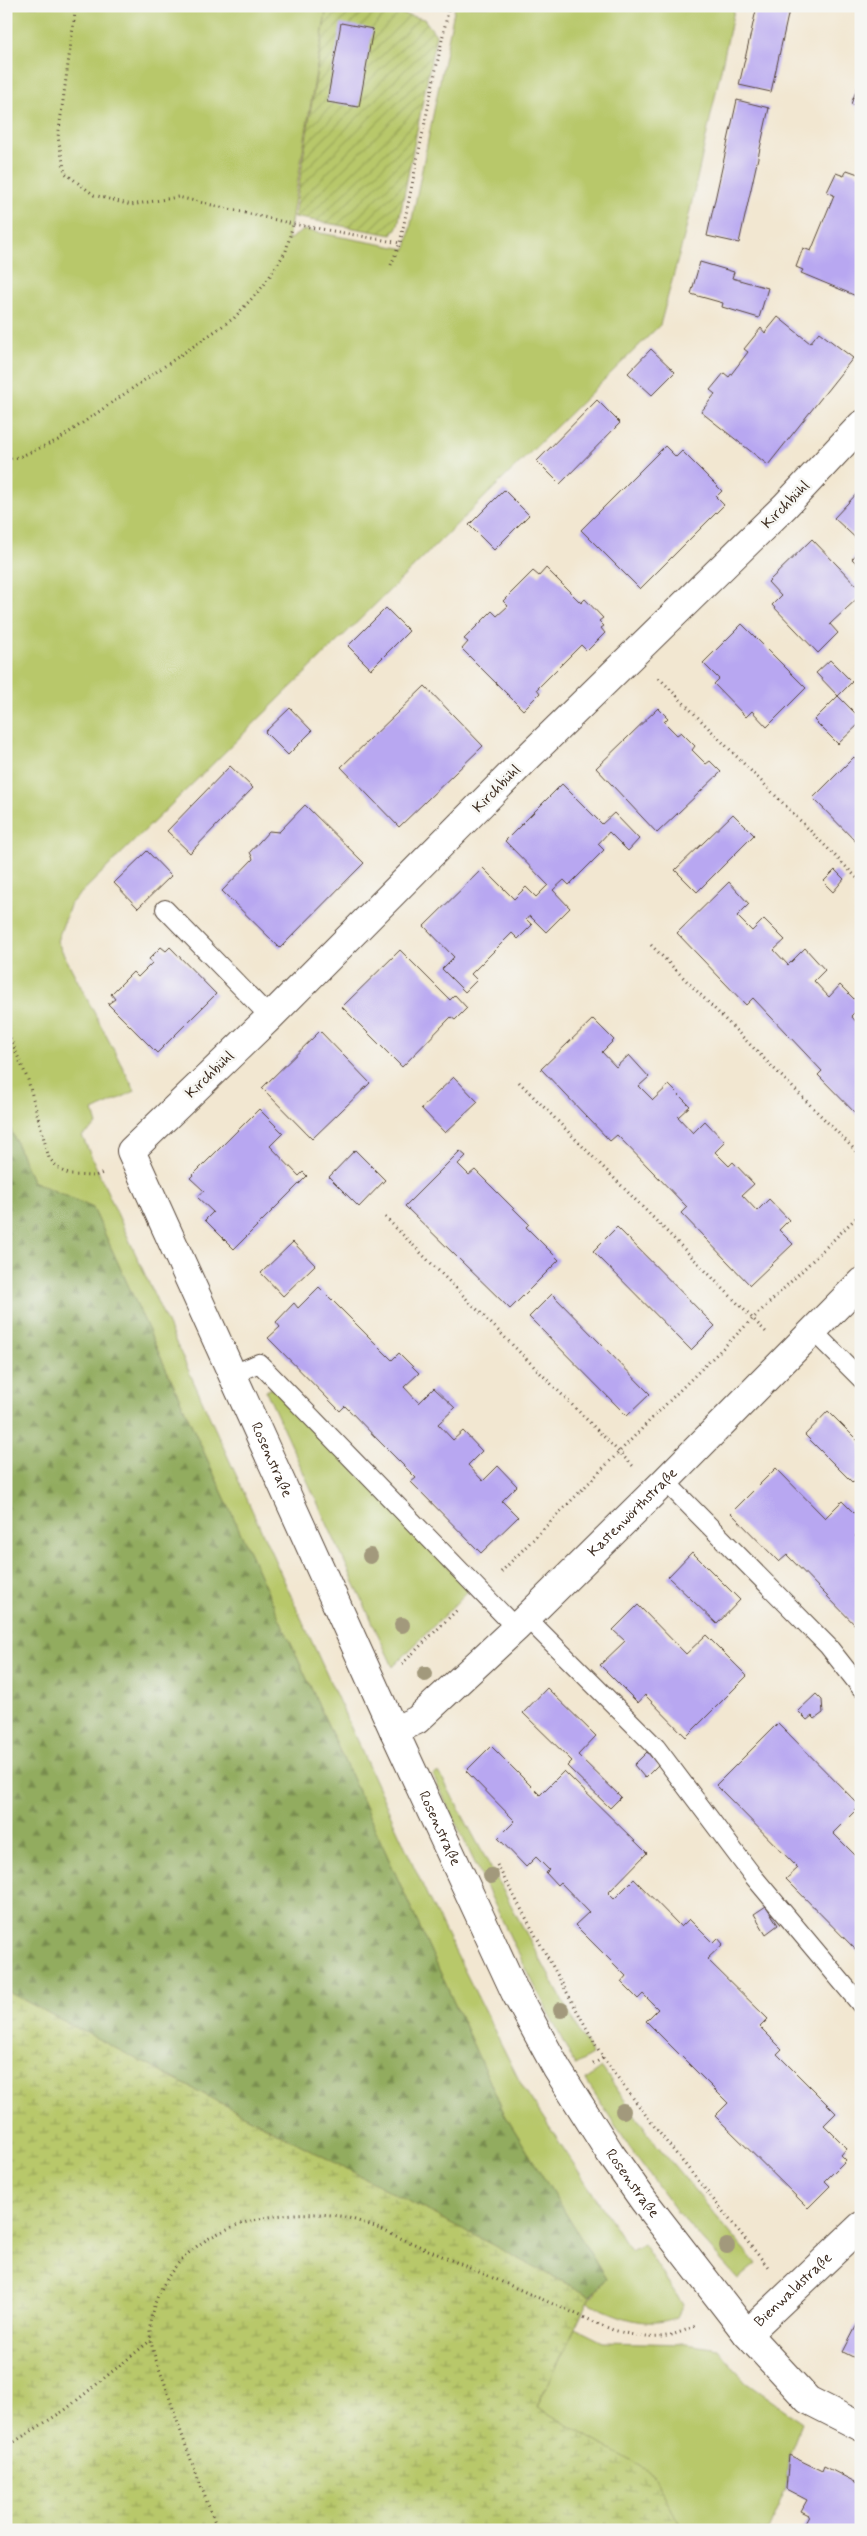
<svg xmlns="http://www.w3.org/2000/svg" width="867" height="2536" font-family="Mynerve,sans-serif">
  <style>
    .green { fill: #b8c86b; stroke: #7a7944 }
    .forest { fill: url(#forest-firs); stroke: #666b3e }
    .wetland { fill: url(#wetland-marsh); stroke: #7a7944 }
    .garden { fill: url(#garden-furrows); stroke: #7a7944 }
    .building { fill: #b8a7f1 }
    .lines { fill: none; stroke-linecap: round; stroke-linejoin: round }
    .service-casing { stroke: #564639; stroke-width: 20 }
    .minor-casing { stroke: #564639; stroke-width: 30 }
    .path { stroke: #564639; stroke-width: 3; stroke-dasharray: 1 4; stroke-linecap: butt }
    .service { stroke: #fff; stroke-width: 18 }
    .minor { stroke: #fff; stroke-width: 28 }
    .tree { fill: #a2997b }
    .labels { text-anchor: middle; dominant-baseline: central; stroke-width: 5; stroke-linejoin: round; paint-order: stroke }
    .street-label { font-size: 15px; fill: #3b2a1e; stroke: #f6f6f2 }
  </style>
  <defs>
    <pattern id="forest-firs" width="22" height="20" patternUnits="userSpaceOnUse" patternTransform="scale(1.25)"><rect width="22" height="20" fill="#92ac5f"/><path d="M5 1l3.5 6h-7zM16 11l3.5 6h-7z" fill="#788c4e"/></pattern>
    <pattern id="wetland-marsh" width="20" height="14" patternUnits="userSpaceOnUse" patternTransform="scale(1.25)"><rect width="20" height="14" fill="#b8c86b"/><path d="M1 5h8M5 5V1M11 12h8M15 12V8" fill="none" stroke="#97a357"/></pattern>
    <pattern id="garden-furrows" width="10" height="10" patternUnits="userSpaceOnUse" patternTransform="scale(1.25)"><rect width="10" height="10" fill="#b8c86b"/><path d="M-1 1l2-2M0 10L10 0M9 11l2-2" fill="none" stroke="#97a357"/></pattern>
  </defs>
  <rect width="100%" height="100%" fill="#f6f6f2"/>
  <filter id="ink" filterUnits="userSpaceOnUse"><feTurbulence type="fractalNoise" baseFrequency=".02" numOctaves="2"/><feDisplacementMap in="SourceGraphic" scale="10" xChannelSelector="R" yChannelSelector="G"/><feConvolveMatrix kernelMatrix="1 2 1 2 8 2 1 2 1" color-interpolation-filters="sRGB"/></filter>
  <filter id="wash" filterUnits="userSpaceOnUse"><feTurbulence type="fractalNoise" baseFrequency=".0096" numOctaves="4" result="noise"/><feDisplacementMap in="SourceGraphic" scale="20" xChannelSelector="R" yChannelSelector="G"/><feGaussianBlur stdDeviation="1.12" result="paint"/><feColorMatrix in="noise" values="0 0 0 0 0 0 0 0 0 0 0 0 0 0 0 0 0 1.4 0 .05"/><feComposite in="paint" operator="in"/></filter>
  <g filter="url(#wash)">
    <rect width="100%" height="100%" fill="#f2e7d1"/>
    <!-- green -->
    <g class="green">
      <path d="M6,6H327L288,240L304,230L406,249L455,6H735L685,233L660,325L71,903L57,941L135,1091L93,1111L97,1125L82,1136L427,1895L521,2084L631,2251L643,2244L683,2305L677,2317C646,2330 616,2316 587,2302L606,2279L505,2115L93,1208L32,1181L6,1118Z"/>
      <path d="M274,1387L470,1589L393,1667L266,1391Z"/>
      <path d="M439,1772L592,2055L575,2065L514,1945L433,1775Z"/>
      <path d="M602,2068L652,2139L756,2264L738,2279L679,2214L632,2151L586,2080Z"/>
      <path d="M575,2328L603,2342L686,2344L719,2349L745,2382L802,2422L789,2455L786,2489L768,2530H677L679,2523L537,2407Z"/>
    </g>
    <!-- forest -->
    <path class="forest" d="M6,1118L32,1181L93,1208L505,2115L606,2279L590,2296L6,1991Z"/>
    <!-- wetland -->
    <path class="wetland" d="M6,1991L590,2296L537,2407L653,2474L679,2523L677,2530H6Z"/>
    <!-- garden -->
    <path class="garden" d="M327,6H399L398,13L424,19L436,35L398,225L392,235L294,217Z"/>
    <g id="blocks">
      <!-- building -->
      <g class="building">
        <path d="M757,6H790L771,92L739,85Z"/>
        <path d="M341,23L373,29L359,107L327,102Z"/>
        <path d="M858,86L861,87V112L857,110L858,107L851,104Z"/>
        <path d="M737,100L769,108L739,243L707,236Z"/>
        <path d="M847,170L861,175V298L801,273L803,270L796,267L803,248L811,251L834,195L827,192L836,173L844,176Z"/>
        <path d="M700,262L734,272L732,278L768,288L759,318L722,307L723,303L691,294Z"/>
        <path d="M778,317L810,343L819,332L853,358L768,465L701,412L715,394L710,390L724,373L729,377L748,352L744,349L761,328L765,333Z"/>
        <path d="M651,349L675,372L652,395L628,373Z"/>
        <path d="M597,400L620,423L560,484L537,461Z"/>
        <path d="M665,446L676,457L682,451L722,491L716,497L724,505L640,589L581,530Z"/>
        <path d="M861,489V543L834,518Z"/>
        <path d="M504,490L529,515L494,550L469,525Z"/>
        <path d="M812,539L861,590V595L830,624L838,633L818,653L772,605L781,596L768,582Z"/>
        <path d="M861,549V567L852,559Z"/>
        <path d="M546,568L581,603L585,599L603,618L599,621L604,626L601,628L605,633L587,651L581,645L537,689L540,693L523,710L462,649L468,642L464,639L492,611L497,616L508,606L503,601L533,571L539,576Z"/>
        <path d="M386,608L409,631L371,669L348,646Z"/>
        <path d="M742,624L806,688L767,727L752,711L746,717L714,684L719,679L703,663Z"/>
        <path d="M830,660L852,682L838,696L816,673Z"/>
        <path d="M425,686L483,746L399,827L341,767Z"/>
        <path d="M838,696L861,719V722L838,744L814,720Z"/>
        <path d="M290,708L312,731L288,755L265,732Z"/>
        <path d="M658,708L668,718L664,722L677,735L681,732L695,746L692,750L706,764L710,761L721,772L657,833L596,768Z"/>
        <path d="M854,757L861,764V847L813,798Z"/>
        <path d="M230,766L253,788L190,853L167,831Z"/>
        <path d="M562,784L602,824L614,813L639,839L628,851L609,832L598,844L604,850L569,885L564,880L553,890L570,908L546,932L530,916L526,919L532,925L518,939L512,933L471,974L477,980L465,992L442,969L454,957L424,926L483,868L514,899L526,887L536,897L548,885L505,841Z"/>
        <path d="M305,805L364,863L280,948L222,891L253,859L250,852L269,831L279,832Z"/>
        <path d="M733,814L754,835L697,892L675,870Z"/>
        <path d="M147,851L171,876L138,908L114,883Z"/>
        <path d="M835,870L844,879L833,892L823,882Z"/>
        <path d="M729,882L749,904L737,916L752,931L764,919L785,940L774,950L788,965L805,948L825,970L814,981L829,997L840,985L861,1006L851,1016L861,1027V1119L818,1075L822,1071L753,998L746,1005L677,933Z"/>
        <path d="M161,947L166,951L170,947L216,994L157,1053L108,1004L115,999L111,994L133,972L138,977L152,963L149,959Z"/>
        <path d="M400,950L450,1000L455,995L467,1008L455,1020L451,1017L402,1067L342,1007Z"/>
        <path d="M593,1019L614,1040L602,1052L616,1067L629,1055L649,1077L639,1086L653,1100L669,1085L690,1106L678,1117L693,1133L705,1121L725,1142L715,1152L729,1166L733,1162L754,1184L742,1195L757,1211L769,1199L789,1220L779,1230L793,1244L750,1285L681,1213L687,1207L617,1135L610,1141L541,1069Z"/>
        <path d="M320,1031L370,1083L312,1139L262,1088Z"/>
        <path d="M454,1077L478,1102L445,1133L421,1108Z"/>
        <path d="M259,1109L283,1133L270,1146L299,1176L303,1172L307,1176L234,1249L205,1220L213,1212L197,1197L204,1191L190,1178Z"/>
        <path d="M355,1150L385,1180L359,1207L329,1177Z"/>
        <path d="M460,1151L466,1156L458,1164L469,1175L475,1170L529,1224L526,1227L559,1260L510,1309L405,1206Z"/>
        <path d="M617,1227L715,1326L691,1350L593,1251Z"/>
        <path d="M293,1242L315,1265L283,1296L261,1273Z"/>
        <path d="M319,1287L392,1360L399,1353L419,1373L404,1387L419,1403L434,1388L455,1408L438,1424L453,1440L463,1431L482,1451L468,1465L483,1481L498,1466L517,1486L502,1501L518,1517L481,1553L411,1482L416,1478L380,1442L345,1406L340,1411L268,1338L280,1327L276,1322L294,1303L298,1308Z"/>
        <path d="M552,1294L650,1394L627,1416L529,1317Z"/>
        <path d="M828,1411L861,1444V1475L853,1483L805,1435Z"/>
        <path d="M776,1468L825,1518L842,1501L861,1520V1531L855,1536L861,1542V1631L787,1555L779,1562L731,1513Z"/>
        <path d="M692,1552L740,1600L717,1624L668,1577Z"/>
        <path d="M638,1605L686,1654L706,1635L747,1676L686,1737L645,1695L638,1703L600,1665L625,1641L613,1630Z"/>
        <path d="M547,1688L596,1736L578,1755L621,1797L610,1808L567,1766L572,1761L523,1713Z"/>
        <path d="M816,1694L822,1700L823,1713L815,1719L812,1716L807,1720L798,1711Z"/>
        <path d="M778,1723L860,1806L833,1833L858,1858L861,1855V1955L786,1879L798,1868L716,1785Z"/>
        <path d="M491,1746L540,1795L564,1771L647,1853L608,1893L614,1899L634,1879L681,1927L689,1919L713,1943L718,1938L723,1944L707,1959L768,2019L760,2027L782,2049L777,2054L836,2113L824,2125L847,2148L841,2155L846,2160L825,2181L830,2186L808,2208L715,2116L728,2103L646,2021L658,2009L643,1994L638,1999L621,1982L626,1976L575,1925L589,1912L560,1882L557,1885L546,1873L549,1870L536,1857L526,1867L498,1838L515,1821L466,1771Z"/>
        <path d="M647,1752L658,1765L645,1778L634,1765Z"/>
        <path d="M766,1906L778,1925L766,1934L754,1914Z"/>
        <path d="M861,2317V2361L843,2352Z"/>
        <path d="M789,2455L822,2471L824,2466L861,2485V2530H801L809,2515L801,2511L807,2500L786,2489Z"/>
      </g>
    </g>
  </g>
  <g filter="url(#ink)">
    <use href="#blocks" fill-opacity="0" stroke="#564639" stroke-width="1"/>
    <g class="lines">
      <defs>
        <g id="service">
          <path d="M165,909L270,1017"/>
          <path d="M813,1331L861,1379"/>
          <path d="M234,1374L259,1363L516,1628"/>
          <path d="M665,1481L828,1646L861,1688"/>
          <path d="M526,1617L656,1747L753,1876L861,2005"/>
        </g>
        <g id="minor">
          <path id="s1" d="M861,425L785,506L525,760L270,1017L131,1151L394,1731L515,1992L557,2069L610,2153L644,2201L747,2334L808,2400L861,2427"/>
          <path id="s2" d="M394,1731L417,1720L516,1628L665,1481L861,1282"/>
          <path id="s3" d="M747,2334L861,2226"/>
        </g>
      </defs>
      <!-- service casing -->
      <use href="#service" class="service-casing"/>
      <!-- minor casing -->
      <use href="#minor" class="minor-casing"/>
      <!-- path -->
      <g class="path">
        <path d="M76,6L58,137L65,173L94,195L131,205L178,197L293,224L400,243"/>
        <path d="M391,265L400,243L449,6"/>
        <path d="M6,459L19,457L58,440L234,318L264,285L286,251L293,224"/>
        <path d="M659,678L861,882"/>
        <path d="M651,945L861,1156"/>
        <path d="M6,1029L28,1080L49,1158L60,1170L71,1175L95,1176L103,1173"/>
        <path d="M519,1082L766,1332"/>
        <path d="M385,1217L633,1466"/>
        <path d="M501,1572L683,1387L861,1213"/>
        <path d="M402,1664L458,1609"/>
        <path d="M497,1865L603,2058L657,2130L768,2267"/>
        <path d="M593,2064L603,2058"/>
        <path d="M6,2447L65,2410L151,2340"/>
        <path d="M218,2530C199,2482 181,2435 166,2387C161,2372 153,2356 151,2340C147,2319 155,2300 165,2282C198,2224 277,2207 339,2216C351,2218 364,2223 375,2227L613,2330C652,2340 661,2341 698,2325"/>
      </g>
      <!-- service -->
      <use href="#service" class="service"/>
      <!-- minor -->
      <use href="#minor" class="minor"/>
    </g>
    <!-- trees -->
    <g class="tree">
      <circle cx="370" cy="1556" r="8"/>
      <circle cx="402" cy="1625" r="8"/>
      <circle cx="425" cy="1674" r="8"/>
      <circle cx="491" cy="1876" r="8"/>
      <circle cx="561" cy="2010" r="8"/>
      <circle cx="623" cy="2111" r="8"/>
      <circle cx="727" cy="2246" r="8"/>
    </g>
  </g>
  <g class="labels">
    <!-- street labels -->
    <g class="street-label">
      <text transform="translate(786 505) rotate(-45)">Kirchbühl</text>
      <text transform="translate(497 789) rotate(-45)">Kirchbühl</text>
      <text transform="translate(210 1075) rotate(-44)">Kirchbühl</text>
      <text stroke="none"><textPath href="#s1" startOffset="1369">Rosenstraße</textPath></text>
      <text stroke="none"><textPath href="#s2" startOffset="325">Kastenwörthstraße</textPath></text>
      <text stroke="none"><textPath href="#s1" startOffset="1774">Rosenstraße</textPath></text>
      <text stroke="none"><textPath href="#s1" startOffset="2179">Rosenstraße</textPath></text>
      <text stroke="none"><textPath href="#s3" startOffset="64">Bienwaldstraße</textPath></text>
    </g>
  </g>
  <!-- margin -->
  <rect width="867" height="2536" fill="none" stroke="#f6f6f2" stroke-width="25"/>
</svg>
